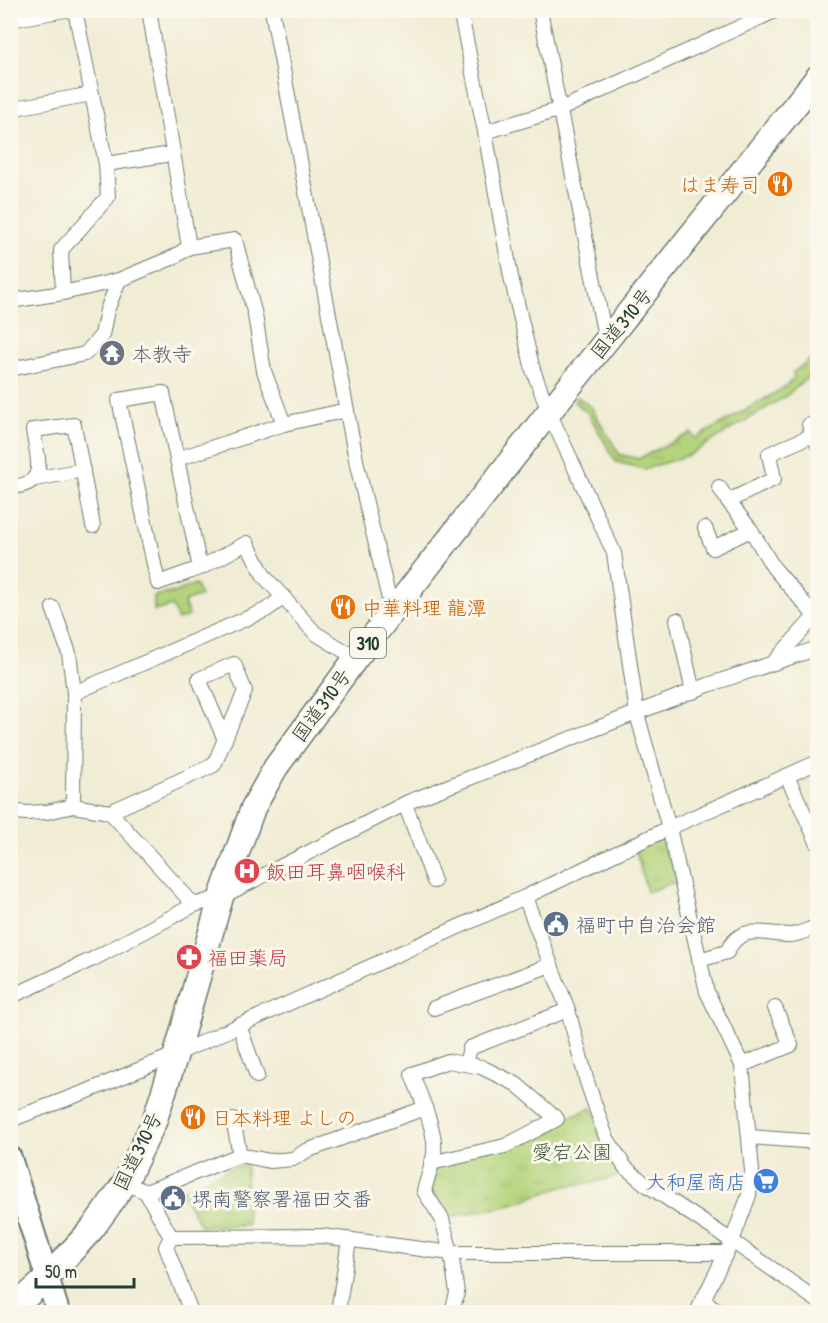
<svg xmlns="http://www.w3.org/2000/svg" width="828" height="1323" font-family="'Patrick Hand','Klee One',sans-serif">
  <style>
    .grass { fill: url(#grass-tufts); stroke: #6a8858; stroke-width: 1.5 }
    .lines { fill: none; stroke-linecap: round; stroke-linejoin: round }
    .minor-casing { stroke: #687a6c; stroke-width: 16 }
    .primary-casing { stroke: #687a6c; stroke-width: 26 }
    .trunk-casing { stroke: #687a6c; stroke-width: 27 }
    .minor { stroke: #fff; stroke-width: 14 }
    .primary { stroke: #fff; stroke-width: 22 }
    .trunk { stroke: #fff; stroke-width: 24 }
    .labels { text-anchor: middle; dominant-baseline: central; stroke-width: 6; stroke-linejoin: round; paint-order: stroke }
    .shield { fill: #fbf7ec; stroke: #61756b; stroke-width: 1.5 }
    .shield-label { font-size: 18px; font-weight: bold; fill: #1f3d34 }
    .food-label { font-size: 20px; fill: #c56008; stroke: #fbf7ec; text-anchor: start }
    .street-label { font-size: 20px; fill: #1f3d34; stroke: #fbf7ec }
    .worship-label { font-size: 20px; fill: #5b616d; stroke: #fbf7ec; text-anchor: start }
    .health-label { font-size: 20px; fill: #be3a42; stroke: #fbf7ec; text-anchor: start }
    .service-label { font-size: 20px; fill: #4e5e75; stroke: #fbf7ec; text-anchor: start }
    .park-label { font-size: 20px; fill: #3d5b42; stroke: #fbf7ec }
    .shop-label { font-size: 20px; fill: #366cbe; stroke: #fbf7ec; text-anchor: end }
  </style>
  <defs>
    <pattern id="grass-tufts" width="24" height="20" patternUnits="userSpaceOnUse" patternTransform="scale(1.5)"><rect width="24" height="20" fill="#b4d47b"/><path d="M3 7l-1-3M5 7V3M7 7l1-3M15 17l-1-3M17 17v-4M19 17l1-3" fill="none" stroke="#9ab76b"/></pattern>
  </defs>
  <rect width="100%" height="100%" fill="#fbf7ec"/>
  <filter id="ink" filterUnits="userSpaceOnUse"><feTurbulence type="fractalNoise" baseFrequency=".0167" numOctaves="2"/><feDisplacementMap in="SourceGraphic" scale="12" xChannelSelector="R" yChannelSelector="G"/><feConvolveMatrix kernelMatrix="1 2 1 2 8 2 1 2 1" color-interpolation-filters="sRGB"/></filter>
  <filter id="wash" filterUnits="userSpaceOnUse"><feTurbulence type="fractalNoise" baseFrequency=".008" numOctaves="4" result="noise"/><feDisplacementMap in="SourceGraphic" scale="24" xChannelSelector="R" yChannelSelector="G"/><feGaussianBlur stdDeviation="1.35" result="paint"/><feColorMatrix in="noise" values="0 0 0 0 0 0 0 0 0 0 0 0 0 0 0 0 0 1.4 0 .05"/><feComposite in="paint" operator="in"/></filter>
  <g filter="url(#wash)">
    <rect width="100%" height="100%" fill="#f1ecd4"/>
    <!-- grass -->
    <g class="grass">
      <path d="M817,355V369L786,396L689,455L645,469L616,462L588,413L574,402L578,397L591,407L619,454L638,459L691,433L695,439L782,389L794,378L793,372Z"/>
      <path d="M195,584L201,596L184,602L189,616L178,620L172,606L154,611V596L176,592Z"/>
      <path d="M663,837L667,839L678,881L647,892L635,848Z"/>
      <path d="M592,1108L626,1174L590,1183L565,1186L503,1207L448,1217L441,1201L431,1190L436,1165Z"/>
      <path d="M246,1165L247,1226H201L180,1190L233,1167Z"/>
    </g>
  </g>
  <g filter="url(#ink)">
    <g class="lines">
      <defs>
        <g id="minor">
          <path d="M149,10L189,247"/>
          <path d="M272,10L357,465L392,612"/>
          <path d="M460,10L485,132L511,277L533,370L549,412L614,553L637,714L669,828L707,992L742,1065L752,1171L749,1195L732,1241L697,1312"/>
          <path d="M540,10L606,342"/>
          <path d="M10,20L65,10"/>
          <path d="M10,109L92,94"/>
          <path d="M485,132L561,109L777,10"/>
          <path d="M106,164L172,154"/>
          <path d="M63,293L61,250L108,197L106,164L75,10"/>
          <path d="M10,301L63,293L119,280L174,257L189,247L235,240L255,315L264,371L284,424"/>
          <path d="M10,369L85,354L102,335L107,310L119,280"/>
          <path d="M809,425L818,445"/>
          <path d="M813,435L769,454L774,479L728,501L751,530L773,567L815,616"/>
          <path d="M177,459L284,424L347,410"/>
          <path d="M35,479L83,470"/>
          <path d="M10,487C50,485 37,458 33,430L74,425L93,526"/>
          <path d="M719,487L728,501"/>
          <path d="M705,528L713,548L751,530"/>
          <path d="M200,568L163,393L119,400L158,583L200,568L247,543L264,576L315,633L356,658"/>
          <path d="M53,608L69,653L74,693L73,806"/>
          <path d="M677,620L693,692"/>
          <path d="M773,663L818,613"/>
          <path d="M74,693L266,610L284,597"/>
          <path d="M787,776L818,844"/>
          <path d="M405,804L434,881"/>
          <path d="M10,811L25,813L47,812L73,806L110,812L194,905"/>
          <path d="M110,812L214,765L245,691L234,664L199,679L225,740"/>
          <path d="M525,897L568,1010L587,1082L606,1137L625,1167L644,1183L732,1241L818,1301"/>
          <path d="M699,960L727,952C741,922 765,935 790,935C798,935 809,929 817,927"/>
          <path d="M10,997L93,959L194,905L221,897L408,802L708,685L818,648"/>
          <path d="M434,1008L551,965"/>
          <path d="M239,1025L257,1076"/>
          <path d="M466,1064L470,1048L568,1010"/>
          <path d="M742,1065L791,1045L775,1008"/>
          <path d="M10,1120L88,1091L167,1058L525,897L669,828L818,762"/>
          <path d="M233,1120L240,1155"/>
          <path d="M749,1137L818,1142"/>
          <path d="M431,1163L505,1146L557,1119L516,1084L481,1067L448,1061L412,1074C420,1096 437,1131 434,1154C432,1166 427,1179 424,1191L442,1219L451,1253L457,1293L452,1312"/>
          <path d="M125,1183L146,1192L171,1237L322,1236L451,1253H726"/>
          <path d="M146,1192L240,1155L270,1161L293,1159L306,1151L425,1108"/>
          <path d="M171,1237L166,1247L191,1312"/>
          <path d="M702,1300L720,1312"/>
          <path d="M338,1312L349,1240"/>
        </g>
        <path id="primary" d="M10,1158L58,1312"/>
        <path id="trunk" d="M10,1311L46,1279L92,1229L125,1183L154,1122L176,1054L221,897L253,808L276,767L356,658L549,412L818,77"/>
      </defs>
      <!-- minor casing -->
      <use href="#minor" class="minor-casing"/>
      <!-- primary casing -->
      <use href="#primary" class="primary-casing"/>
      <!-- trunk casing -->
      <use href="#trunk" class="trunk-casing"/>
      <!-- minor -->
      <use href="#minor" class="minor"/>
      <!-- primary -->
      <use href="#primary" class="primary"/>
      <!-- trunk -->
      <use href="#trunk" class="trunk"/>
    </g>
  </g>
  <!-- icons -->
  <defs>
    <symbol id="restaurant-disc" viewBox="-11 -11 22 22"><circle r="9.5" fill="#e8710a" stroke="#fbf7ec"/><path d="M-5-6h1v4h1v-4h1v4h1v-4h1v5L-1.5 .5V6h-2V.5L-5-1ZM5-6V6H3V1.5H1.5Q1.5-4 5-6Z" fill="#fff"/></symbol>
    <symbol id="temple-disc" viewBox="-11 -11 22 22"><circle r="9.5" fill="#6b7280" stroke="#fbf7ec"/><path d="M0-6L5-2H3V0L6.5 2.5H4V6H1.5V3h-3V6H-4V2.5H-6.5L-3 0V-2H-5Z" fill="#fff"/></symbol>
    <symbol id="hospital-disc" viewBox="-11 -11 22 22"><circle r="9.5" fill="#e0444e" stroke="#fbf7ec"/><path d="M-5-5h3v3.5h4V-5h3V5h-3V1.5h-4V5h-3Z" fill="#fff"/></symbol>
    <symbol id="civic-disc" viewBox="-11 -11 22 22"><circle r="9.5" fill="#5c6f8a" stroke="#fbf7ec"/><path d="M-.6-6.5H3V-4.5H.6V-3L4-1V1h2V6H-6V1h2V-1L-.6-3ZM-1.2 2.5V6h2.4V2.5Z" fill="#fff"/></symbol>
    <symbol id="pharmacy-disc" viewBox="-11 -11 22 22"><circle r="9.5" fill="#e0444e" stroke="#fbf7ec"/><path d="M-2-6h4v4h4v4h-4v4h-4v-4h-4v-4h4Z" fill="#fff"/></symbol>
    <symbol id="supermarket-disc" viewBox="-11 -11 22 22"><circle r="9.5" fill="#3f7fe0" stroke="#fbf7ec"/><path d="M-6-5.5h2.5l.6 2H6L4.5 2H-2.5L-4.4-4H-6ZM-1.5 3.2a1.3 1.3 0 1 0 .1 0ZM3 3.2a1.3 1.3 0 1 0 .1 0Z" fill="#fff"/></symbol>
  </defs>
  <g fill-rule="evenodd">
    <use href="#restaurant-disc" x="765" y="169" width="30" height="30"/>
    <use href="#temple-disc" x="97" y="338" width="30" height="30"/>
    <use href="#restaurant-disc" x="328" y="592" width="30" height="30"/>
    <use href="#hospital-disc" x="232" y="856" width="30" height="30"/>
    <use href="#civic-disc" x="541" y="909" width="30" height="30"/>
    <use href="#pharmacy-disc" x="174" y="942" width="30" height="30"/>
    <use href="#restaurant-disc" x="178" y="1102" width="30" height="30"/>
    <use href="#supermarket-disc" x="751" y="1166" width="30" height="30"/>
    <use href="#civic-disc" x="158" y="1183" width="30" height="30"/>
  </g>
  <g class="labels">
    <!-- shield labels -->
    <rect class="shield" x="350" y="628" width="36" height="30" rx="4.5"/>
    <g class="shield-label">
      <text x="368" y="643">310</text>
    </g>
    <!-- food labels -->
    <g class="food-label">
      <text x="760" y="184" text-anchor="end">はま寿司</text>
      <text x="362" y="607">中華料理 龍潭</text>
      <text x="212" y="1117">日本料理 よしの</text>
    </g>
    <!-- street labels -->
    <g class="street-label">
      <text transform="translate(621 323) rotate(-51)">国道310号</text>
      <text transform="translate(321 705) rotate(-54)">国道310号</text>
      <text transform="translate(137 1151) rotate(-64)">国道310号</text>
    </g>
    <!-- worship labels -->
    <g class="worship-label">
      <text x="132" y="353">本教寺</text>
    </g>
    <!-- health labels -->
    <g class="health-label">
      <text x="266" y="871">飯田耳鼻咽喉科</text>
      <text x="208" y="957">福田薬局</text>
    </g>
    <!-- service labels -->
    <g class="service-label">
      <text x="576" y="924">福町中自治会館</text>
      <text x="192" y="1198">堺南警察署福田交番</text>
    </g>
    <!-- park labels -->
    <g class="park-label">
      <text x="572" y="1151">愛宕公園</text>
    </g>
    <!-- shop labels -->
    <g class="shop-label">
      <text x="746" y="1181">大和屋商店</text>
    </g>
  </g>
  <!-- margin -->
  <rect width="828" height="1323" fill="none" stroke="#fbf7ec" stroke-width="36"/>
  <!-- scale -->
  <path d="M36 1278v9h98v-9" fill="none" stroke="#1f3d34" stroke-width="3"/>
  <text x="45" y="1278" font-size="18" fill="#1f3d34" stroke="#fbf7ec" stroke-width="4.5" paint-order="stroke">50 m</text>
</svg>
